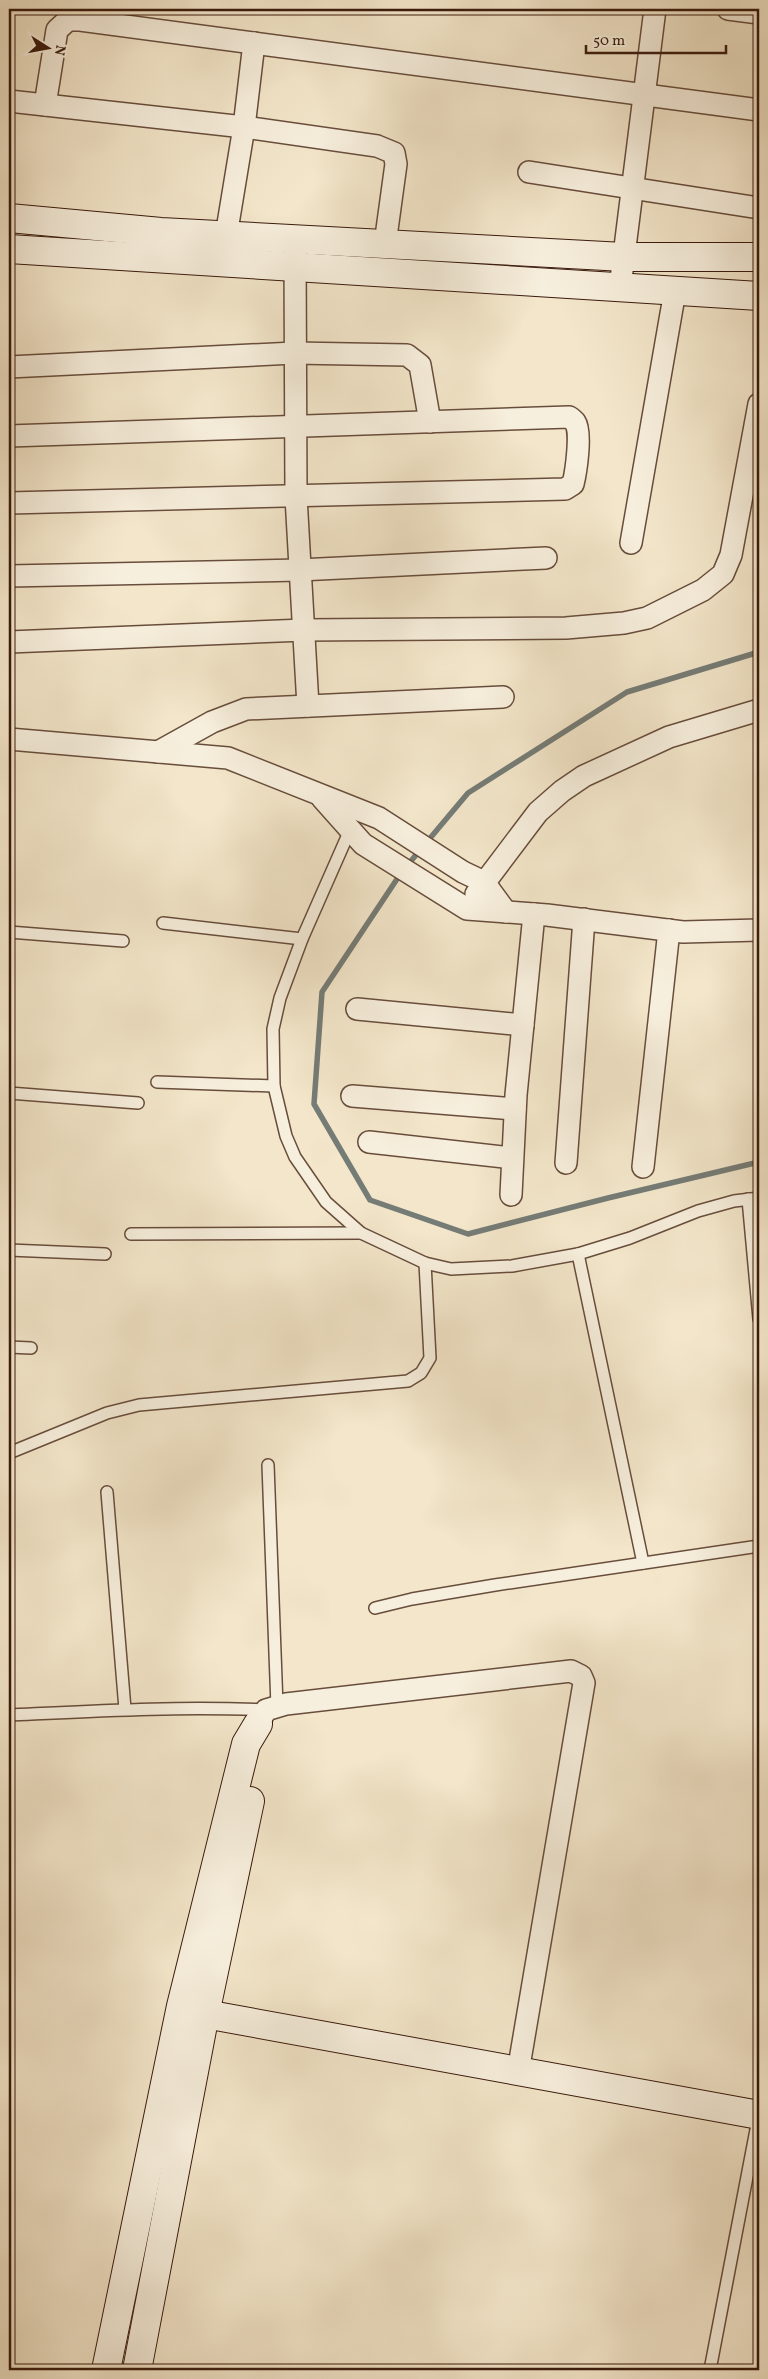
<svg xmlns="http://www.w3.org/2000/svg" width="768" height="2379" font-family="Vollkorn,serif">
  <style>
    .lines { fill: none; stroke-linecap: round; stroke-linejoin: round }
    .stream { stroke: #757c76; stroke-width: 5.5 }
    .lane-casing { stroke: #684d3c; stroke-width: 14 }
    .street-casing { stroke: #684d3c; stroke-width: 24 }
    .secondary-casing { stroke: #3a1a0c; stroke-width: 30 }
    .lane { stroke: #f7efdd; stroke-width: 11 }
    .street { stroke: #f7efdd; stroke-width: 21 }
    .secondary { stroke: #f7efdd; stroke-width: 28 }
  </style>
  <rect width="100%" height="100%" fill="#f3e6ca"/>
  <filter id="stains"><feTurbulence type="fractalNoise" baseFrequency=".004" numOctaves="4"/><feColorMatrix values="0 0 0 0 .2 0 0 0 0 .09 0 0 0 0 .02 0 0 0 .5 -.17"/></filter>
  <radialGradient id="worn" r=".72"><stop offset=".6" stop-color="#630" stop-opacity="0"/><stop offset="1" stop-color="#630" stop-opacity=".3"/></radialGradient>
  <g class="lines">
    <!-- stream -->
    <g class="stream">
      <path d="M426,843L468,793L627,692L759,652"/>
      <path d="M407,866L420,850"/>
      <path d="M401,873L322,992L314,1104L370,1200L468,1234L608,1198L759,1162"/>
    </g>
    <defs>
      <g id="lane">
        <path d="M350,830L302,939L280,998L273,1029L274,1086L286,1136L295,1157L326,1202L361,1233L425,1263L451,1269L512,1266L578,1254L630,1238L698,1211L734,1201L759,1198"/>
        <path d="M163,923L302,939"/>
        <path d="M9,932L123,941"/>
        <path d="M157,1082L274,1086"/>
        <path d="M9,1093L138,1103"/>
        <path d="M748,1199L759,1319"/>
        <path d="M131,1234L361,1233"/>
        <path d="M9,1250L105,1254"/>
        <path d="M578,1254L643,1563"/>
        <path d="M9,1347L31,1348"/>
        <path d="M9,1453L107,1413L139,1405L408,1381L421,1373L430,1358L425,1263"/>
        <path d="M268,1465L277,1706"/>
        <path d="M107,1492L125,1709"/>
        <path d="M375,1608L412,1599L495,1585L759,1546"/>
        <path d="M9,1715C95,1711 180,1706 266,1710"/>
        <path d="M710,2370L759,2114"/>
      </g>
      <g id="street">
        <path d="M728,9L759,13"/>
        <path d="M9,101L244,127L377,146L394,153L396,164L385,244"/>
        <path d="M45,105L57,30L68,20H80L759,110"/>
        <path d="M529,172L759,208"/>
        <path d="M226,236L244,127L254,43"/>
        <path d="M295,252L296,497L308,706"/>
        <path d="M620,287L655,9"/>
        <path d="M9,367L294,353L407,355L420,365L430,422"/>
        <path d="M9,436L569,417C571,418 574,421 575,422C582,432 576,472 573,484L565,489L9,503"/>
        <path d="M631,543L675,291"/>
        <path d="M9,576L299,570L546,558"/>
        <path d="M9,642L304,630L566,628L624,623L647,618L703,590L723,574L731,555L759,404"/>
        <path d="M9,739L228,758L379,818L463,872L484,882L506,912"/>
        <path d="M158,752L212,722L246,709L503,697"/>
        <path d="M322,798L363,844L467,909L547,915L683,932L759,930"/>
        <path d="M476,894L538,812L562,791L584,776L669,737L759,710"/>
        <path d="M357,1009L523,1025"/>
        <path d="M352,1096L515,1109"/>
        <path d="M369,1142L512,1158"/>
        <path d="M566,1163L584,919"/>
        <path d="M643,1167L669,930"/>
        <path d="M511,1195L516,1095L534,914"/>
        <path d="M258,1724L266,1710L286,1704L571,1671L581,1676L584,1683L518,2072"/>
      </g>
      <g id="secondary">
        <path d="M9,218L161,232L624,257H759"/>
        <path d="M9,249L759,296"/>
        <path d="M188,2009L205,2014L759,2115"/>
        <path d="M106,2370L181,2006L246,1744L258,1724"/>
        <path d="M137,2370L205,2014L250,1801"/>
      </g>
    </defs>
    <!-- lane casing -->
    <use href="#lane" class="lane-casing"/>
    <!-- street casing -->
    <use href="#street" class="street-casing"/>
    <!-- secondary casing -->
    <use href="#secondary" class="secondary-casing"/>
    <!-- lane -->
    <use href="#lane" class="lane"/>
    <!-- street -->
    <use href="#street" class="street"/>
    <!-- secondary -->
    <use href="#secondary" class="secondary"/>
  </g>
  <!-- margin -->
  <rect width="768" height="2379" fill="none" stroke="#f3e6ca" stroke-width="30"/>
  <rect x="10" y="10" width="748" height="2359" fill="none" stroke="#3a1a0c" stroke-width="2.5"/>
  <rect x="15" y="15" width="738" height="2349" fill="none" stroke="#3a1a0c"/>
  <!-- north arrow -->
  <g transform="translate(48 48) rotate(101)" stroke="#f7efdd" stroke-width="4" paint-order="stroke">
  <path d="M0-4L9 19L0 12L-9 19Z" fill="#3a1a0c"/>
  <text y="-8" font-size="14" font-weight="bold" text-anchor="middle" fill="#3a1a0c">N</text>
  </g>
  <!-- scale -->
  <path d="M586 45v8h140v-8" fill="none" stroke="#3a1a0c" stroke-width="2.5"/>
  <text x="593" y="45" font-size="15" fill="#3a1a0c" stroke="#f7efdd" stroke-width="4" paint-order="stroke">50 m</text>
  <rect width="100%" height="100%" filter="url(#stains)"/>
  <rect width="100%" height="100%" fill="url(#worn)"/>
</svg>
